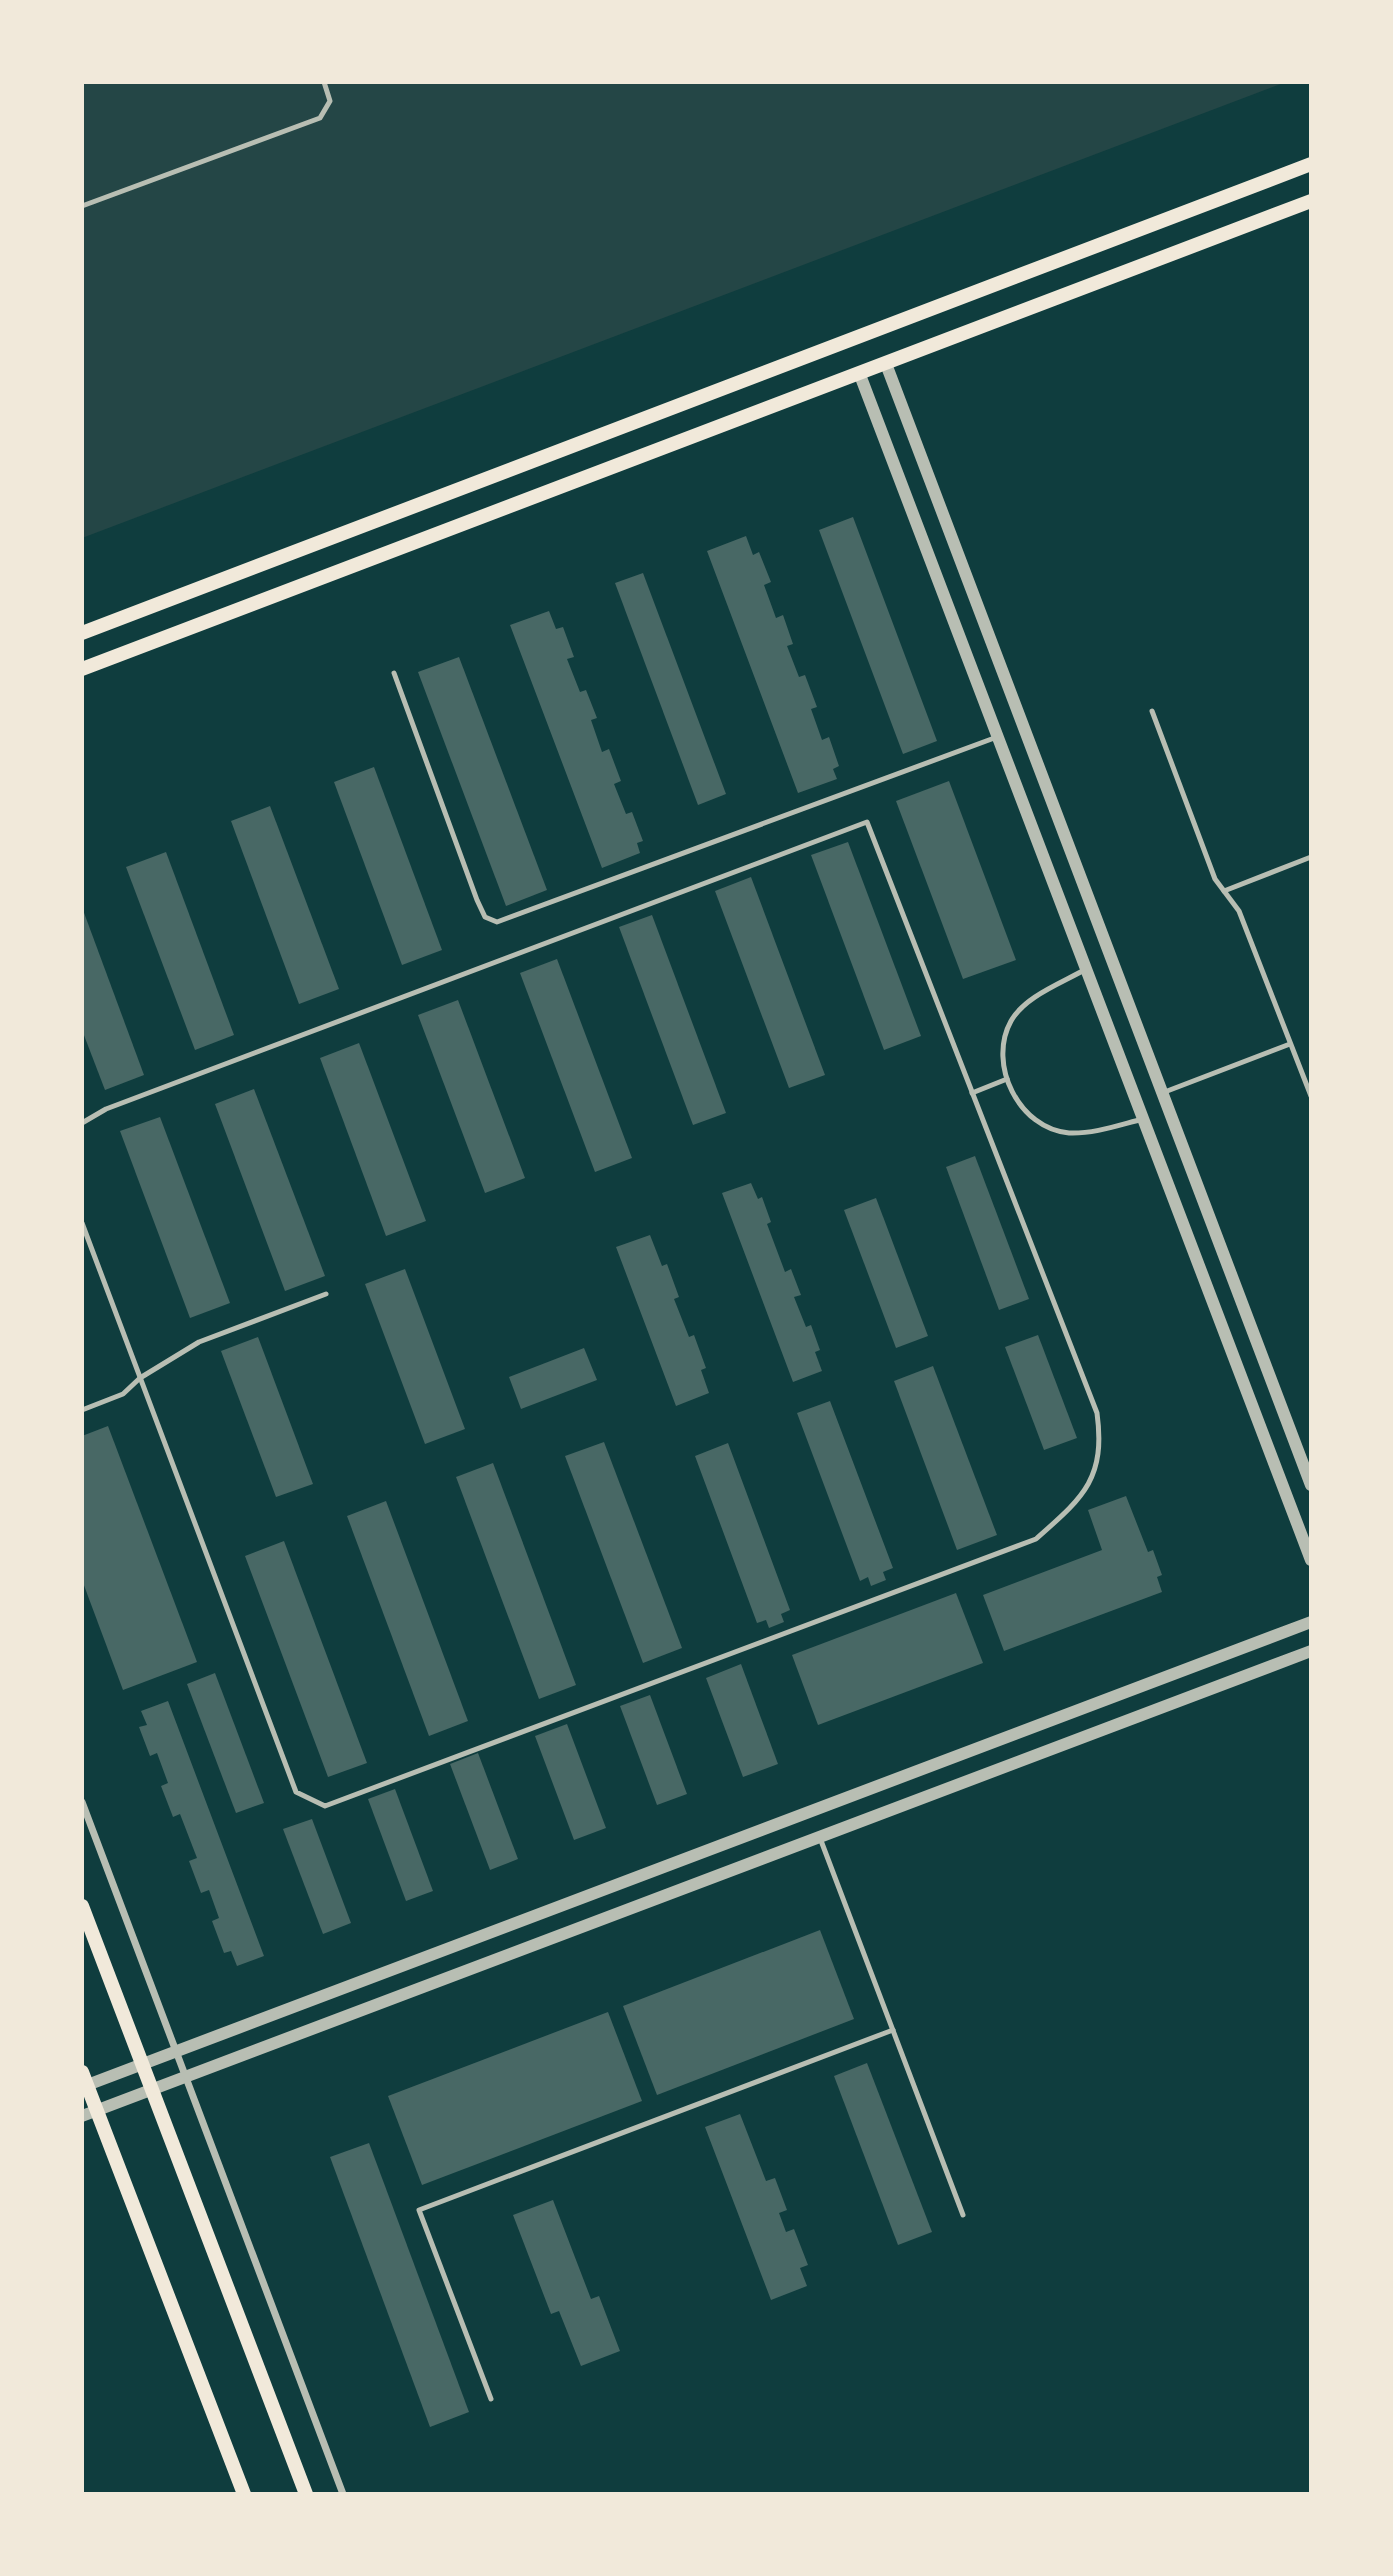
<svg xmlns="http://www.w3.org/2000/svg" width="1393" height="2576" font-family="Quicksand,sans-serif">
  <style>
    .green { fill: #244646 }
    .building { fill: #486865 }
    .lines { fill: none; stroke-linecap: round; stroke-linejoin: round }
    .service { stroke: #b8beb3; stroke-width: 5 }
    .minor { stroke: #b8beb3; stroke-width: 7 }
    .tertiary { stroke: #b8beb3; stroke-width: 12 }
    .secondary { stroke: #f1e9da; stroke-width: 14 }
  </style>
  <rect width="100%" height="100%" fill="#0f3d3e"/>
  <!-- green -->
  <path class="green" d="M82,82H1286L82,538Z"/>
  <!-- building -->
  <g class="building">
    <path d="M853,517L937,741L903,754L819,530Z"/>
    <path d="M746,536L753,555L759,552L771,582L764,585L776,618L783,615L793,644L787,646L799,677L805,675L817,707L811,709L822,740L829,737L839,766L833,769L837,779L798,793L707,551Z"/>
    <path d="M643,573L726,794L698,805L615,583Z"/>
    <path d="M549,611L556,629L563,627L574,657L567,659L580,692L586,690L597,718L591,720L602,752L609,749L621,781L614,784L626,814L632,812L643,841L637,843L640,853L602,868L510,625Z"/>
    <path d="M459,657L547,890L506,906L418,672Z"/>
    <path d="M374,767L442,950L402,965L334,782Z"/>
    <path d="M949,781L1016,960L963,979L896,801Z"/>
    <path d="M270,806L339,989L299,1004L231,821Z"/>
    <path d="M848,842L921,1036L884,1050L811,855Z"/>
    <path d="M166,852L234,1035L195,1050L126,867Z"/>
    <path d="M751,877L825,1075L789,1088L715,891Z"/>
    <path d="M83,910L144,1075L105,1090L82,1030Z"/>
    <path d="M652,915L726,1113L693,1125L619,927Z"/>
    <path d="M557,959L632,1158L595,1172L520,973Z"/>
    <path d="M458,1000L525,1178L485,1193L418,1015Z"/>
    <path d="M359,1043L426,1221L386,1236L320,1058Z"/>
    <path d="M254,1089L325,1276L285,1291L215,1104Z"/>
    <path d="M160,1117L230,1303L190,1318L120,1131Z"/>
    <path d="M975,1156L1029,1299L999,1310L946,1167Z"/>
    <path d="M751,1183L758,1199L762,1197L771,1222L767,1224L785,1272L791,1269L801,1295L794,1297L806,1327L811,1325L820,1350L815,1352L822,1371L793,1382L722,1193Z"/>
    <path d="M876,1198L928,1336L896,1348L844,1210Z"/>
    <path d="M650,1235L662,1266L667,1264L679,1297L674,1299L689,1337L694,1335L706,1368L701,1370L709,1393L676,1406L616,1247Z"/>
    <path d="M405,1269L465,1429L425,1444L365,1284Z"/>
    <path d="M1038,1335L1077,1438L1044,1450L1005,1347Z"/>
    <path d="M258,1337L313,1484L276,1497L221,1351Z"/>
    <path d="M584,1348L597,1380L521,1409L509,1377Z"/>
    <path d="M933,1366L997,1535L957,1550L894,1381Z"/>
    <path d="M830,1401L893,1568L883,1572L886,1580L871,1586L868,1577L860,1581L797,1413Z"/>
    <path d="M108,1426L197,1662L123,1690L82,1580V1436Z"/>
    <path d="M604,1442L682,1648L643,1663L565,1456Z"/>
    <path d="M728,1443L790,1610L781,1614L784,1622L769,1628L766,1620L757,1623L695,1456Z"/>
    <path d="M493,1463L576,1685L539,1699L456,1477Z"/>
    <path d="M1126,1496L1148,1552L1153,1550L1162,1575L1157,1577L1162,1592L1004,1651L983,1595L1102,1550L1088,1510Z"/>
    <path d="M386,1501L468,1721L429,1736L347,1516Z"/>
    <path d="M284,1541L367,1763L328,1777L245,1556Z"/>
    <path d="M956,1593L983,1663L818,1725L792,1655Z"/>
    <path d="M741,1664L778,1764L743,1777L706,1678Z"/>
    <path d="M215,1673L264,1803L236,1813L187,1684Z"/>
    <path d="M650,1695L687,1794L657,1805L620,1706Z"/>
    <path d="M168,1701L264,1956L237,1966L231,1951L224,1953L212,1921L219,1918L209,1890L201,1893L189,1861L197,1858L180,1814L173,1817L161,1786L168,1783L157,1753L150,1756L139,1727L147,1725L141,1711Z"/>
    <path d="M567,1724L606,1828L574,1840L535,1736Z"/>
    <path d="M478,1753L518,1859L490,1870L450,1764Z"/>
    <path d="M395,1789L433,1891L406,1901L368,1799Z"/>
    <path d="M312,1819L351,1923L323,1934L283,1829Z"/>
    <path d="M820,1930L854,2019L657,2095L623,2006Z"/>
    <path d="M608,2012L642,2101L422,2185L388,2096Z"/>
    <path d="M867,2063L932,2232L898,2245L834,2076Z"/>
    <path d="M740,2114L766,2181L775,2178L787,2210L779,2213L786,2232L794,2229L808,2265L800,2268L807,2286L771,2300L705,2127Z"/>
    <path d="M369,2143L469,2412L430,2427L330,2157Z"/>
    <path d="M553,2200L591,2299L599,2296L620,2351L581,2366L559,2311L551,2314L513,2215Z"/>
  </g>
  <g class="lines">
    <!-- service -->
    <g class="service">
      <path d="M82,206L320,118L330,101L324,82"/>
      <path d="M394,673L477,900L485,917L497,922L997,737"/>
      <path d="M1152,711L1215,879L1239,911L1311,1096"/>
      <path d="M1224,891L1311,857"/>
      <path d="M1086,969C1062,983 1025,996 1011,1021C987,1064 1019,1129 1069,1133C1094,1134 1119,1125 1143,1119"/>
      <path d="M972,1093L1007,1079"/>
      <path d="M1162,1093L1290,1044"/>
      <path d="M82,1123L106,1109L867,822L1097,1413C1106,1480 1082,1498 1036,1539L325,1806L296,1792L82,1223"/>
      <path d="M82,1410L123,1394L140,1378L199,1342L326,1294"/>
      <path d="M820,1838L963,2215"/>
      <path d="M491,2399L419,2210L893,2030"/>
    </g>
    <!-- minor -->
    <path class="minor" d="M82,1802L343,2494"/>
    <!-- tertiary -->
    <g class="tertiary">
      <path d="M886,364L1311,1485"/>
      <path d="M860,375L1311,1560"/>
      <path d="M82,2087L1311,1622"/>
      <path d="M82,2116L1311,1651"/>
    </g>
    <!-- secondary -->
    <g class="secondary">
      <path d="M82,633L1311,164"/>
      <path d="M82,669L1311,201"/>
      <path d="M82,1906L306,2494"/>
      <path d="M82,2072L244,2494"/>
    </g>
  </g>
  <!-- border -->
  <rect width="1393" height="2576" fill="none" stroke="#f1e9da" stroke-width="168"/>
</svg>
